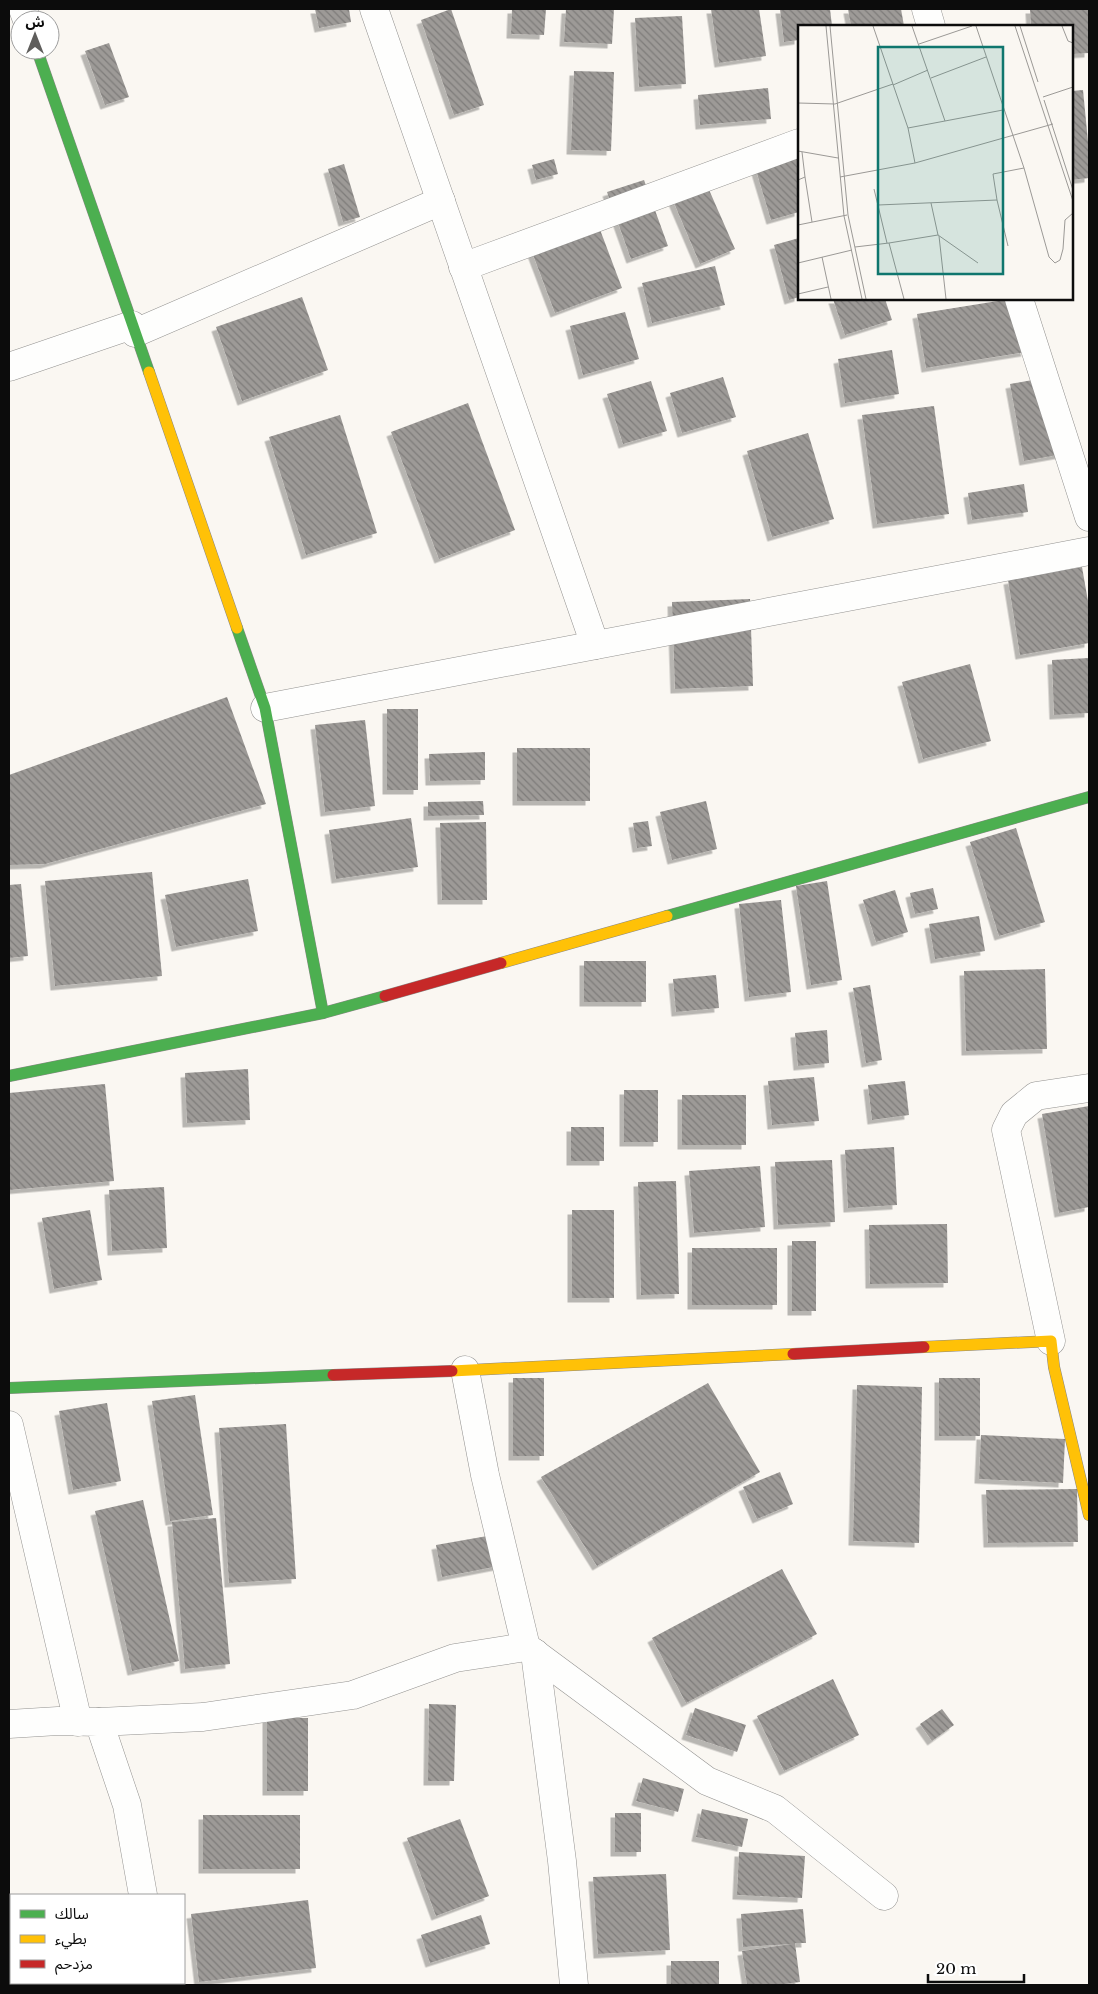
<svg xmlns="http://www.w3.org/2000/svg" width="1098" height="1994" font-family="'Libre Baskerville','Noto Sans Arabic',serif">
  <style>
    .building { fill: url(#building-back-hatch); filter: url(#shadow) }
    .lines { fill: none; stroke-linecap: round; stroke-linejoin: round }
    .street-casing { stroke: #939290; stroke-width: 29 }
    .fast-casing { stroke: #8a8886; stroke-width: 12 }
    .slow-casing { stroke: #8a8886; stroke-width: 12 }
    .jam-casing { stroke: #8a8886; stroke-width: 12 }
    .street { stroke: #fefefd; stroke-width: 28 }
    .fast { stroke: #4caf50; stroke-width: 11 }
    .slow { stroke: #ffc107; stroke-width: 11 }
    .jam { stroke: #c62828; stroke-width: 11 }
    .inset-road { fill: none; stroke: #9b9996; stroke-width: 1 }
    .view { fill: #0f766e; fill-opacity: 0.15; stroke: #0f766e; stroke-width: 2.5 }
    .inset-edge { fill: none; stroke: #0c0c0c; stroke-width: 2.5 }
  </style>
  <defs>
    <pattern id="building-back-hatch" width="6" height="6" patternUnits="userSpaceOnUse" patternTransform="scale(1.25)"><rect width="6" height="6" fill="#9d9a97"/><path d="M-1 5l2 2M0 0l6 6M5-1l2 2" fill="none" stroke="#7e7c7a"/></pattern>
    <filter id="shadow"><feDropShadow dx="-4.5" dy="4.5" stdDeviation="0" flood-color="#0004"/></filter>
  </defs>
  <rect width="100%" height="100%" fill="#faf7f2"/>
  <!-- building -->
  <g class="building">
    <path d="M315,9H349L351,22L319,28Z"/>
    <path d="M451,9L484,105L454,115L421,20Z"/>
    <path d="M512,9H546L544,35L511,34Z"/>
    <path d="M566,9H614L612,44L564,42Z"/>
    <path d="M711,9H759L766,56L719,63Z"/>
    <path d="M780,9H830L832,26H799V40L784,42Z"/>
    <path d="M848,9H901L904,26H851Z"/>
    <path d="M1030,9H1089V53L1072,54V26H1031Z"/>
    <path d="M682,16L686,84L639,87L635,18Z"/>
    <path d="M109,43L129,97L105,105L85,51Z"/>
    <path d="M574,71L614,72L611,151L571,150Z"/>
    <path d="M768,88L771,119L700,125L698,95Z"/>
    <path d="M1083,90L1089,152V178L1072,180V91Z"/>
    <path d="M799,135V212L771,220L750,150Z"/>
    <path d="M554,159L558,174L536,180L532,165Z"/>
    <path d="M344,164L360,217L343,222L328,169Z"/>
    <path d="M703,176L735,249L700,264L669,191Z"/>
    <path d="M644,180L668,246L631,259L607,192Z"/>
    <path d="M596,219L622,288L555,313L529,244Z"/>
    <path d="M799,238V297L789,300L774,245Z"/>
    <path d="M715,266L725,305L652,323L642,283Z"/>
    <path d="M302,297L328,370L242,401L216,327Z"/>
    <path d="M833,299H885L892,320L845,335Z"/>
    <path d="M1010,299L1026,352L926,368L917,314Z"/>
    <path d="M625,312L639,359L583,375L570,326Z"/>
    <path d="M892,350L899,394L845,403L838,359Z"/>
    <path d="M723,377L736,417L682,433L670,393Z"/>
    <path d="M1049,377L1063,454L1024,461L1010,384Z"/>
    <path d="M651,381L667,431L623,444L607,394Z"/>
    <path d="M468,403L515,530L439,559L391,432Z"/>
    <path d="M934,406L949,514L877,524L862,415Z"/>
    <path d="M340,415L377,533L306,555L269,437Z"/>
    <path d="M808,433L834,519L772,537L747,451Z"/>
    <path d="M1024,484L1028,512L972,520L968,493Z"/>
    <path d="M1082,567L1089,607V643L1020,655L1008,580Z"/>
    <path d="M750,599L753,686L675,689L672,602Z"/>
    <path d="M1089,658V713L1054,715L1052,660Z"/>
    <path d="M970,664L991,741L923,759L902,682Z"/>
    <path d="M227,697L266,804L45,864L9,865V775Z"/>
    <rect x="387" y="709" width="31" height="81"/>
    <path d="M365,720L375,806L325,812L315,725Z"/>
    <rect x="517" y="748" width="73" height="53"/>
    <path d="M485,752V780L430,781L429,754Z"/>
    <path d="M483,801L484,815L428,816V802Z"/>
    <path d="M706,801L717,849L672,860L660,812Z"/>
    <path d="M411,818L418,867L336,879L329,830Z"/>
    <path d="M648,821L652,846L637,848L633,823Z"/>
    <path d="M486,822L487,900H442L440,823Z"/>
    <path d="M1016,828L1045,922L999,936L970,842Z"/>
    <path d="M152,872L162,976L55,986L45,881Z"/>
    <path d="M248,879L258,931L176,947L165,895Z"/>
    <path d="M827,881L842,980L811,985L796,886Z"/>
    <path d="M21,884L28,956L9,958V885Z"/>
    <path d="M933,888L938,909L915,914L910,893Z"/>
    <path d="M895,890L908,932L876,942L863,900Z"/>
    <path d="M781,900L791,992L749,997L739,904Z"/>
    <path d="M979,916L985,951L935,959L929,924Z"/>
    <rect x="584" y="961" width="62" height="41"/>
    <path d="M1045,969L1047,1049L966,1051L964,971Z"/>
    <path d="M716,975L719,1008L676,1012L673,979Z"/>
    <path d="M870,985L882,1060L866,1063L853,988Z"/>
    <path d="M827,1030L829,1063L798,1066L795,1033Z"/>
    <path d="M248,1069L250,1120L187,1123L185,1073Z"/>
    <path d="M814,1077L819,1121L772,1125L768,1081Z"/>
    <path d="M905,1081L909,1115L872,1120L868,1085Z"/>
    <path d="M105,1084L114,1181L9,1190V1093Z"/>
    <rect x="624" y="1090" width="34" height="52"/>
    <rect x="682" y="1095" width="64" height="50"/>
    <path d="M1089,1106V1207L1059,1213L1042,1114Z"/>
    <rect x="571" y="1127" width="33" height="34"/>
    <path d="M894,1147L897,1205L848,1208L845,1150Z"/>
    <path d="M832,1160L835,1222L778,1225L775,1162Z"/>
    <path d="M760,1166L765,1227L694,1233L689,1171Z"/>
    <path d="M676,1181L679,1294L641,1295L638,1182Z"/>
    <path d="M164,1187L167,1248L112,1251L109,1190Z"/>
    <path d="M90,1210L102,1280L54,1289L42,1218Z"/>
    <rect x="572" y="1210" width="42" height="88"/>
    <path d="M947,1224L948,1283L870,1284L869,1225Z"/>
    <rect x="792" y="1241" width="24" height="70"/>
    <rect x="692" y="1248" width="85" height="57"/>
    <rect x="513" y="1378" width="31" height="78"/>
    <rect x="939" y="1378" width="41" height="58"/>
    <path d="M708,1383L760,1472L597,1566L541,1477Z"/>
    <path d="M857,1385L922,1387L919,1543L853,1541Z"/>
    <path d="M195,1395L213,1515L170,1521L152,1401Z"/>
    <path d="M107,1403L121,1481L73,1490L59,1411Z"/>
    <path d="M286,1424L296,1579L229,1583L219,1428Z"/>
    <path d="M981,1435L1065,1439L1063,1483L979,1479Z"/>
    <path d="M780,1472L793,1504L757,1519L743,1487Z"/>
    <path d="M1077,1489L1078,1542L988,1543L986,1490Z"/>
    <path d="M143,1500L179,1661L132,1671L95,1511Z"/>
    <path d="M216,1518L230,1664L185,1669L172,1522Z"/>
    <path d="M493,1535L499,1566L442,1577L436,1545Z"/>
    <path d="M782,1569L817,1634L686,1703L652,1638Z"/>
    <path d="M833,1679L859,1735L784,1771L757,1716Z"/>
    <path d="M429,1704L456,1705L454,1781H428Z"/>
    <path d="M695,1708L746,1725L737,1752L686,1735Z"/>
    <path d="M942,1709L954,1725L932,1741L920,1724Z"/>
    <rect x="267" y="1718" width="41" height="73"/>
    <path d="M643,1778L684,1789L678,1812L636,1801Z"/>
    <path d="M702,1809L748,1819L742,1847L696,1837Z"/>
    <rect x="615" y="1813" width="26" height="39"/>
    <rect x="203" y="1815" width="97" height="54"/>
    <path d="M460,1819L489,1896L436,1916L407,1838Z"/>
    <path d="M739,1852L805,1856L802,1898L737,1895Z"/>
    <path d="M666,1874L670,1950L598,1954L593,1877Z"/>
    <path d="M308,1900L316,1968L199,1982L191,1914Z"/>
    <path d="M803,1909L806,1943H795L800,1982L777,1985H747L742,1951L792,1944L743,1947L741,1914Z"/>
    <path d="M481,1915L490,1944L430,1963L421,1935Z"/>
    <rect x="671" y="1961" width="48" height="24"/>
  </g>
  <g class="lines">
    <defs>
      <g id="street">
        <path d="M23,9L27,20"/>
        <path d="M374,9L595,645"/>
        <path d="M926,9L931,26"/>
        <path d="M463,267L799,143"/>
        <path d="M1019,299L1089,517"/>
        <path d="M135,333L441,201"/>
        <path d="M9,367L132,325"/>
        <path d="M265,708L1089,551"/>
        <path d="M1051,1341L1006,1130L1014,1114L1036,1096L1089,1088"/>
        <path d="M9,1425L78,1722"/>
        <path d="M526,1647L707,1781L775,1809L884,1896"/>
        <path d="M535,1653L562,1861L574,1985"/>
        <path d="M99,1722L203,1717L353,1695L455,1658L526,1647L485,1475L465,1370"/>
        <path d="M9,1724L58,1721L99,1722L127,1805L143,1895"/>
        <path d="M163,1983L164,1985"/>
      </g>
      <g id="fast">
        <path d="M37,50L149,372"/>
        <path d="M237,628L265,708L323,1013"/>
        <path d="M667,916L1089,797"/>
        <path d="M9,1076L323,1013L385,996"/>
        <path d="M9,1388L333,1375"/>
      </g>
      <g id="slow">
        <path d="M149,372L237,628"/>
        <path d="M501,963L667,916"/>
        <path d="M924,1347L1051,1341L1054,1367L1089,1515"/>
        <path d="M452,1371L793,1354"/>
      </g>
      <g id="jam">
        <path d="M385,996L501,963"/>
        <path d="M793,1354L924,1347"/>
        <path d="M333,1375L452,1371"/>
      </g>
    </defs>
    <!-- street casing -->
    <use href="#street" class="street-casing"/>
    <!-- fast casing -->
    <use href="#fast" class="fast-casing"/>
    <!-- slow casing -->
    <use href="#slow" class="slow-casing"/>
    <!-- jam casing -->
    <use href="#jam" class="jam-casing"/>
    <!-- street -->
    <use href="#street" class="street"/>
    <!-- fast -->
    <use href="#fast" class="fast"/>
    <!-- slow -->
    <use href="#slow" class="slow"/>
    <!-- jam -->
    <use href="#jam" class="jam"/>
  </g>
  <!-- overview -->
  <g transform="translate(798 25)">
    <rect width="275" height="275" fill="#faf7f2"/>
    <path class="inset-road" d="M28,1L46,191L64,274M32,1L50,190L68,274M75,1L110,103L117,138M114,1L147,96M178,1L226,143L251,232L257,238L262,235L265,224L267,195L275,188M217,1L275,176M222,1L240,57M264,1L270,16L275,18M121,19L174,1M133,53L188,32M95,60L130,45M245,72L275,62M246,75L275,165M0,78L37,79L95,59M110,103L205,85M0,126L40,133M4,127L7,152M42,152L117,138L255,99M0,155L7,152L14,197M76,164L89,218M199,175L195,149L226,143M80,180L199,175L210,221M0,200L49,190M140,210L180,238M141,211L148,274M91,218L140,210L133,178M57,222L91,218L106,274M24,232L33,274M0,238L54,225M0,269L30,262"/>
    <path class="view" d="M80,22H205V249H80Z"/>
    <rect width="275" height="275" class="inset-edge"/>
  </g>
  <!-- border -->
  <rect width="1098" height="1994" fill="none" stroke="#0c0c0c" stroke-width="20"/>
  <!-- legend -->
  <rect x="10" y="1894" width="175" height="90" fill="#ffffff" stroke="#9e9e9e"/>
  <rect x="20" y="1910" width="25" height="8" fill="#4caf50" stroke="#9e9e9e"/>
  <text x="55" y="1919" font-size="15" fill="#0c0c0c">سالك</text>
  <rect x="20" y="1935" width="25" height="8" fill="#ffc107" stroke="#9e9e9e"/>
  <text x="55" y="1944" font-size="15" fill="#0c0c0c">بطيء</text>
  <rect x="20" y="1960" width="25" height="8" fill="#c62828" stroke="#9e9e9e"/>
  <text x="55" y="1969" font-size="15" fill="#0c0c0c">مزدحم</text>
  <!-- north arrow -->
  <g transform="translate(35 35)"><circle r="24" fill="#ffffff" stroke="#9e9e9e"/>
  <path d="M0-4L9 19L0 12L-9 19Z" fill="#5f5e5c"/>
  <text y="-8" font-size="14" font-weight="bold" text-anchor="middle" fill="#0c0c0c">ش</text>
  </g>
  <!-- scale -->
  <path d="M928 1974v8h96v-8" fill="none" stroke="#0c0c0c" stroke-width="2.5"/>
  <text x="936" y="1974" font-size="15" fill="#0c0c0c" stroke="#ffffff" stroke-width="4" paint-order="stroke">20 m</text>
</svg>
